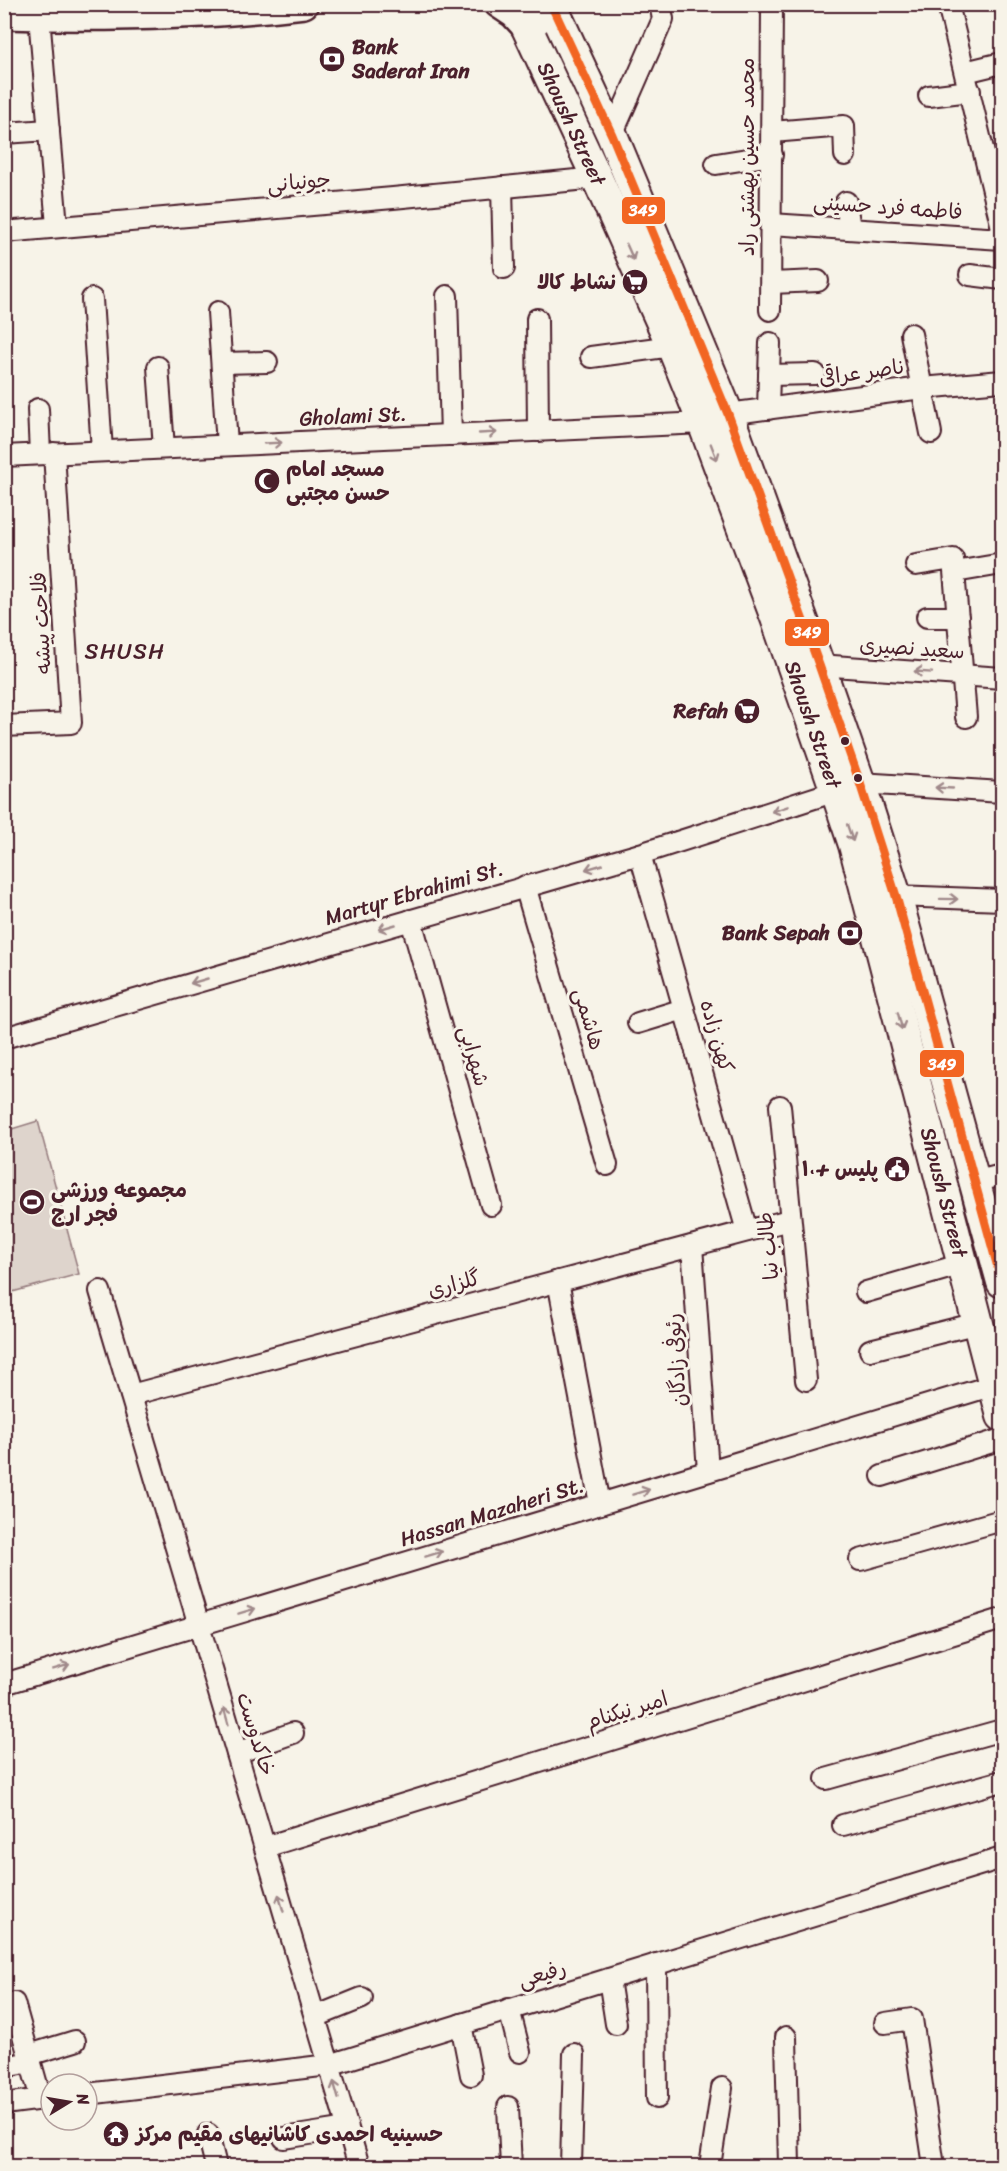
<svg xmlns="http://www.w3.org/2000/svg" width="1007" height="2171" font-family="Sriracha,'Playpen Sans Arabic',sans-serif">
  <style>
    .green { fill: #ded4cc; stroke: #947a7c; stroke-width: 1.5 }
    .lines { fill: none; stroke-linecap: round; stroke-linejoin: round }
    .street-casing { stroke: #4a1f2b; stroke-width: 24 }
    .secondary-casing { stroke: #4a1f2b; stroke-width: 32 }
    .primary-casing { stroke: #4a1f2b; stroke-width: 34 }
    .street { stroke: #f7f3e8; stroke-width: 20 }
    .secondary { stroke: #f7f3e8; stroke-width: 27 }
    .primary { stroke: #f7f3e8; stroke-width: 30 }
    .bus-1-casing { stroke: #f7f3e8; stroke-width: 14 }
    .bus-1 { stroke: #f26522; stroke-width: 9 }
    .oneway { stroke: #a0898a }
    .bus-dot { fill: #4a1f2b; stroke: #f7f3e8; stroke-width: 2 }
    .labels { text-anchor: middle; dominant-baseline: central; stroke-width: 6; stroke-linejoin: round; paint-order: stroke }
    .poi-label { font-size: 21px; font-weight: bold; fill: #4a1f2b; stroke: #f7f3e8; text-anchor: start }
    .street-label { font-size: 21px; fill: #4a1f2b; stroke: #f7f3e8 }
    .neighbourhood-label { font-size: 22px; letter-spacing: 1.5px; fill: #4a1f2b; stroke: #f7f3e8 }
    .line-badge { stroke: #f7f3e8; stroke-width: 2 }
    .badge-label { font-size: 16px; text-anchor: middle; font-weight: bold; fill: #fff }
  </style>
  <rect width="100%" height="100%" fill="#f7f3e8"/>
  <filter id="ink" filterUnits="userSpaceOnUse"><feTurbulence type="fractalNoise" baseFrequency=".0167" numOctaves="2"/><feDisplacementMap in="SourceGraphic" scale="12" xChannelSelector="R" yChannelSelector="G"/><feConvolveMatrix kernelMatrix="1 2 1 2 8 2 1 2 1" color-interpolation-filters="sRGB"/></filter>
  <g filter="url(#ink)">
    <!-- green -->
    <path class="green" d="M38,1121L79,1274L5,1294V1131Z"/>
    <g class="lines">
      <defs>
        <g id="street">
          <path d="M948,4L1002,228"/>
          <path d="M39,16L57,226"/>
          <path d="M965,72L1002,63"/>
          <path d="M929,96L970,91"/>
          <path d="M772,132L844,126L845,155"/>
          <path d="M4,133L49,130"/>
          <path d="M612,135L663,19L660,4"/>
          <path d="M716,164L772,155"/>
          <path d="M502,187L504,268"/>
          <path d="M846,202L850,229"/>
          <path d="M771,224L1002,239"/>
          <path d="M4,232L393,198L597,178"/>
          <path d="M970,275L1002,279"/>
          <path d="M771,283L818,281"/>
          <path d="M447,296L451,435"/>
          <path d="M92,299L102,451"/>
          <path d="M770,310L772,4"/>
          <path d="M218,312L227,445"/>
          <path d="M537,319L538,431"/>
          <path d="M911,334L931,433"/>
          <path d="M591,357L672,346"/>
          <path d="M222,363L267,362"/>
          <path d="M158,367L164,448"/>
          <path d="M769,375L815,374"/>
          <path d="M38,409L40,454"/>
          <path d="M768,409L770,343"/>
          <path d="M728,414L922,388L1002,381"/>
          <path d="M4,456L703,423"/>
          <path d="M916,565L953,559L966,717"/>
          <path d="M955,572L1002,564"/>
          <path d="M927,617H958"/>
          <path d="M819,665L1002,678"/>
          <path d="M4,726L71,723L54,453"/>
          <path d="M860,783L1002,792"/>
          <path d="M640,854L747,1231"/>
          <path d="M525,886L607,1165"/>
          <path d="M896,896L1002,900"/>
          <path d="M411,920L491,1205"/>
          <path d="M638,1023L684,1009"/>
          <path d="M4,1038L640,854L836,791"/>
          <path d="M780,1106L806,1380"/>
          <path d="M974,1182L1002,1175"/>
          <path d="M692,1246L708,1471"/>
          <path d="M558,1281L600,1504"/>
          <path d="M100,1291L359,2166"/>
          <path d="M866,1292L963,1264"/>
          <path d="M870,1350L978,1323"/>
          <path d="M131,1395L789,1220"/>
          <path d="M882,1476L1002,1439"/>
          <path d="M860,1560L1002,1520"/>
          <path d="M4,1684L994,1385"/>
          <path d="M237,1753L293,1733"/>
          <path d="M826,1779L1002,1730"/>
          <path d="M843,1825L1002,1781"/>
          <path d="M265,1847L1002,1619"/>
          <path d="M656,1964L657,2098"/>
          <path d="M609,1979L616,2024"/>
          <path d="M14,2003L41,2099"/>
          <path d="M509,2009L520,2052"/>
          <path d="M315,2017L362,1998"/>
          <path d="M885,2023L912,2019L934,2166"/>
          <path d="M461,2024L471,2075"/>
          <path d="M786,2037L789,2166"/>
          <path d="M29,2055L75,2041"/>
          <path d="M4,2067L31,2062"/>
          <path d="M87,2094L329,2065L1002,1858"/>
          <path d="M4,2104L51,2098"/>
          <path d="M508,2107L511,2166"/>
          <path d="M208,2134L216,2166"/>
          <path d="M284,2138L347,2128"/>
          <path d="M571,2166L574,2054"/>
          <path d="M710,2166L722,2088"/>
        </g>
        <g id="secondary">
          <path d="M499,4L514,14L527,28"/>
          <path d="M4,15C104,18 205,16 304,4"/>
        </g>
        <g id="primary">
          <path d="M551,4L612,135L728,414L819,665L860,783L896,896L1002,1282"/>
          <path id="s1" d="M551,6L527,28L597,178L672,346L703,423L776,618L836,791L854,845L1002,1416"/>
        </g>
      </defs>
      <!-- street casing -->
      <use href="#street" class="street-casing"/>
      <!-- secondary casing -->
      <use href="#secondary" class="secondary-casing"/>
      <!-- primary casing -->
      <use href="#primary" class="primary-casing"/>
      <!-- street -->
      <use href="#street" class="street"/>
      <!-- secondary -->
      <use href="#secondary" class="secondary"/>
      <!-- primary -->
      <use href="#primary" class="primary"/>
      <defs>
        <path id="bus-1" d="M551,4L612,135L728,414L819,665L860,783L896,896L1002,1282"/>
      </defs>
      <!-- bus-1 casing -->
      <use href="#bus-1" class="bus-1-casing"/>
      <!-- bus-1 -->
      <use href="#bus-1" class="bus-1"/>
    </g>
    <!-- one-way arrows -->
    <defs><path id="oneway-shaft" d="M-6 0H5M1.5-3L5.5 0L1.5 3" fill="none" stroke-width="1.6" stroke-linecap="round" stroke-linejoin="round" transform="scale(1.5)"/></defs>
    <g class="oneway">
      <use href="#oneway-shaft" transform="translate(630 252) rotate(66)"/>
      <use href="#oneway-shaft" transform="translate(488 433) rotate(-3)"/>
      <use href="#oneway-shaft" transform="translate(273 443) rotate(-3)"/>
      <use href="#oneway-shaft" transform="translate(714 452) rotate(69)"/>
      <use href="#oneway-shaft" transform="translate(923 672) rotate(-176)"/>
      <use href="#oneway-shaft" transform="translate(944 788) rotate(-177)"/>
      <use href="#oneway-shaft" transform="translate(780 809) rotate(162)"/>
      <use href="#oneway-shaft" transform="translate(850 833) rotate(71)"/>
      <use href="#oneway-shaft" transform="translate(594 867) rotate(164)"/>
      <use href="#oneway-shaft" transform="translate(949 899) rotate(1)"/>
      <use href="#oneway-shaft" transform="translate(387 927) rotate(164)"/>
      <use href="#oneway-shaft" transform="translate(199 981) rotate(164)"/>
      <use href="#oneway-shaft" transform="translate(900 1021) rotate(75)"/>
      <use href="#oneway-shaft" transform="translate(641 1492) rotate(-17)"/>
      <use href="#oneway-shaft" transform="translate(434 1554) rotate(-17)"/>
      <use href="#oneway-shaft" transform="translate(247 1611) rotate(-17)"/>
      <use href="#oneway-shaft" transform="translate(61 1667) rotate(-17)"/>
      <use href="#oneway-shaft" transform="translate(226 1716) rotate(-106)"/>
      <use href="#oneway-shaft" transform="translate(281 1903) rotate(-106)"/>
      <use href="#oneway-shaft" transform="translate(336 2090) rotate(-106)"/>
    </g>
  </g>
  <!-- icons -->
  <defs>
    <symbol id="bank-disc" viewBox="-11 -11 22 22"><circle r="9.5" fill="#4a1f2b" stroke="#f7f3e8"/><path d="M-6-4H6V4H-6ZM0-2.3a2.3 2.3 0 1 0 0 4.6a2.3 2.3 0 1 0 0-4.6Z" fill="#fff"/></symbol>
    <symbol id="supermarket-disc" viewBox="-11 -11 22 22"><circle r="9.5" fill="#4a1f2b" stroke="#f7f3e8"/><path d="M-6-5.5h2.5l.6 2H6L4.5 2H-2.5L-4.4-4H-6ZM-1.5 3.2a1.3 1.3 0 1 0 .1 0ZM3 3.2a1.3 1.3 0 1 0 .1 0Z" fill="#fff"/></symbol>
    <symbol id="mosque-disc" viewBox="-11 -11 22 22"><circle r="9.5" fill="#4a1f2b" stroke="#f7f3e8"/><path d="M3.5-4.9A6 6 0 1 0 3.5 4.9A5 5 0 1 1 3.5-4.9Z" fill="#fff"/></symbol>
    <symbol id="civic-disc" viewBox="-11 -11 22 22"><circle r="9.5" fill="#4a1f2b" stroke="#f7f3e8"/><path d="M-.6-6.5H3V-4.5H.6V-3L4-1V1h2V6H-6V1h2V-1L-.6-3ZM-1.2 2.5V6h2.4V2.5Z" fill="#fff"/></symbol>
    <symbol id="stadium-disc" viewBox="-11 -11 22 22"><circle r="9.5" fill="#4a1f2b" stroke="#f7f3e8"/><path d="M0-5a6.5 5 0 1 0 0 10a6.5 5 0 1 0 0-10ZM-3.5-1.8h7v3.6h-7Z" fill="#fff"/></symbol>
    <symbol id="temple-disc" viewBox="-11 -11 22 22"><circle r="9.5" fill="#4a1f2b" stroke="#f7f3e8"/><path d="M0-6L5-2H3V0L6.5 2.5H4V6H1.5V3h-3V6H-4V2.5H-6.5L-3 0V-2H-5Z" fill="#fff"/></symbol>
  </defs>
  <g fill-rule="evenodd">
    <use href="#bank-disc" x="317" y="44" width="30" height="30"/>
    <use href="#supermarket-disc" x="620" y="267" width="30" height="30"/>
    <use href="#mosque-disc" x="252" y="466" width="30" height="30"/>
    <use href="#supermarket-disc" x="732" y="696" width="30" height="30"/>
    <use href="#bank-disc" x="835" y="918" width="30" height="30"/>
    <use href="#civic-disc" x="882" y="1154" width="30" height="30"/>
    <use href="#stadium-disc" x="17" y="1187" width="30" height="30"/>
    <use href="#temple-disc" x="101" y="2119" width="30" height="30"/>
  </g>
  <!-- markers -->
  <g class="bus-dot">
    <circle cx="845" cy="741" r="5"/>
    <circle cx="858" cy="778" r="5"/>
  </g>
  <g class="labels">
    <!-- poi labels -->
    <g class="poi-label">
      <text x="352" y="47">Bank<tspan x="352" dy="24">Saderat Iran</tspan></text>
      <text x="616" y="282" text-anchor="end">نشاط کالا</text>
      <text x="286" y="469">مسجد امام<tspan x="286" dy="24">حسن مجتبی</tspan></text>
      <text x="728" y="711" text-anchor="end">Refah</text>
      <text x="830" y="933" text-anchor="end">Bank Sepah</text>
      <text x="878" y="1169" text-anchor="end">پلیس +۱۰</text>
      <text x="51" y="1190">مجموعه ورزشی<tspan x="51" dy="24">فجر ارج</tspan></text>
      <text x="136" y="2134">حسینیه احمدی کاشانیهای مقیم مرکز</text>
    </g>
    <!-- street labels -->
    <g class="street-label">
      <text stroke="none"><textPath href="#s1" startOffset="138">Shoush Street</textPath></text>
      <text transform="translate(747 157) rotate(-90)">محمد حسین بهشتی راد</text>
      <text transform="translate(299 182) rotate(-5)">جونیانی</text>
      <text transform="translate(888 207) rotate(4)">فاطمه فرد حسینی</text>
      <text transform="translate(862 372) rotate(-8)">ناصر عراقی</text>
      <text transform="translate(353 416) rotate(-3)">Gholami St.</text>
      <text transform="translate(41 623) rotate(-93)">فلاحت پیشه</text>
      <text transform="translate(912 648) rotate(4)">سعید نصیری</text>
      <text stroke="none"><textPath href="#s1" startOffset="786">Shoush Street</textPath></text>
      <text transform="translate(414 893) rotate(-16)">Martyr Ebrahimi St.</text>
      <text transform="translate(589 1019) rotate(74)">هاشمی</text>
      <text transform="translate(717 1036) rotate(74)">کهن زاده</text>
      <text transform="translate(474 1056) rotate(74)">شهرابی</text>
      <text stroke="none"><textPath href="#s1" startOffset="1272">Shoush Street</textPath></text>
      <text transform="translate(768 1246) rotate(-96)">طالب نیا</text>
      <text transform="translate(454 1284) rotate(-15)">گلزاری</text>
      <text transform="translate(676 1360) rotate(-94)">رئوفی زادگان</text>
      <text transform="translate(492 1512) rotate(-17)">Hassan Mazaheri St.</text>
      <text transform="translate(627 1710) rotate(-17)">امیر نیکنام</text>
      <text transform="translate(256 1734) rotate(73)">خاکدوست</text>
      <text transform="translate(542 1974) rotate(-17)">رفیعی</text>
    </g>
    <!-- neighbourhood labels -->
    <g class="neighbourhood-label">
      <text x="125" y="651">SHUSH</text>
    </g>
  </g>
  <g class="line-badge">
    <rect x="621" y="196" width="45" height="29" rx="6" fill="#f26522"/>
    <rect x="784" y="618" width="46" height="29" rx="6" fill="#f26522"/>
    <rect x="919" y="1049" width="46" height="29" rx="6" fill="#f26522"/>
  </g>
  <g class="badge-label">
    <text x="643" y="216">349</text>
    <text x="807" y="638">349</text>
    <text x="942" y="1070">349</text>
  </g>
  <!-- margin -->
  <rect width="1007" height="2171" fill="none" stroke="#f7f3e8" stroke-width="24"/>
  <rect x="12" y="12" width="983" height="2147" fill="none" stroke="#4a1f2b" stroke-width="2" filter="url(#ink)"/>
  <!-- north arrow -->
  <g transform="translate(69 2102) rotate(79)"><circle r="28" fill="#f7f3e8" stroke="#b29e9c" stroke-width="1.5"/>
  <path d="M0-4.5L10 22L0 15L-10 22Z" fill="#4a1f2b"/>
  <text y="-9" font-size="16" font-weight="bold" text-anchor="middle" fill="#4a1f2b">N</text>
  </g>
</svg>
